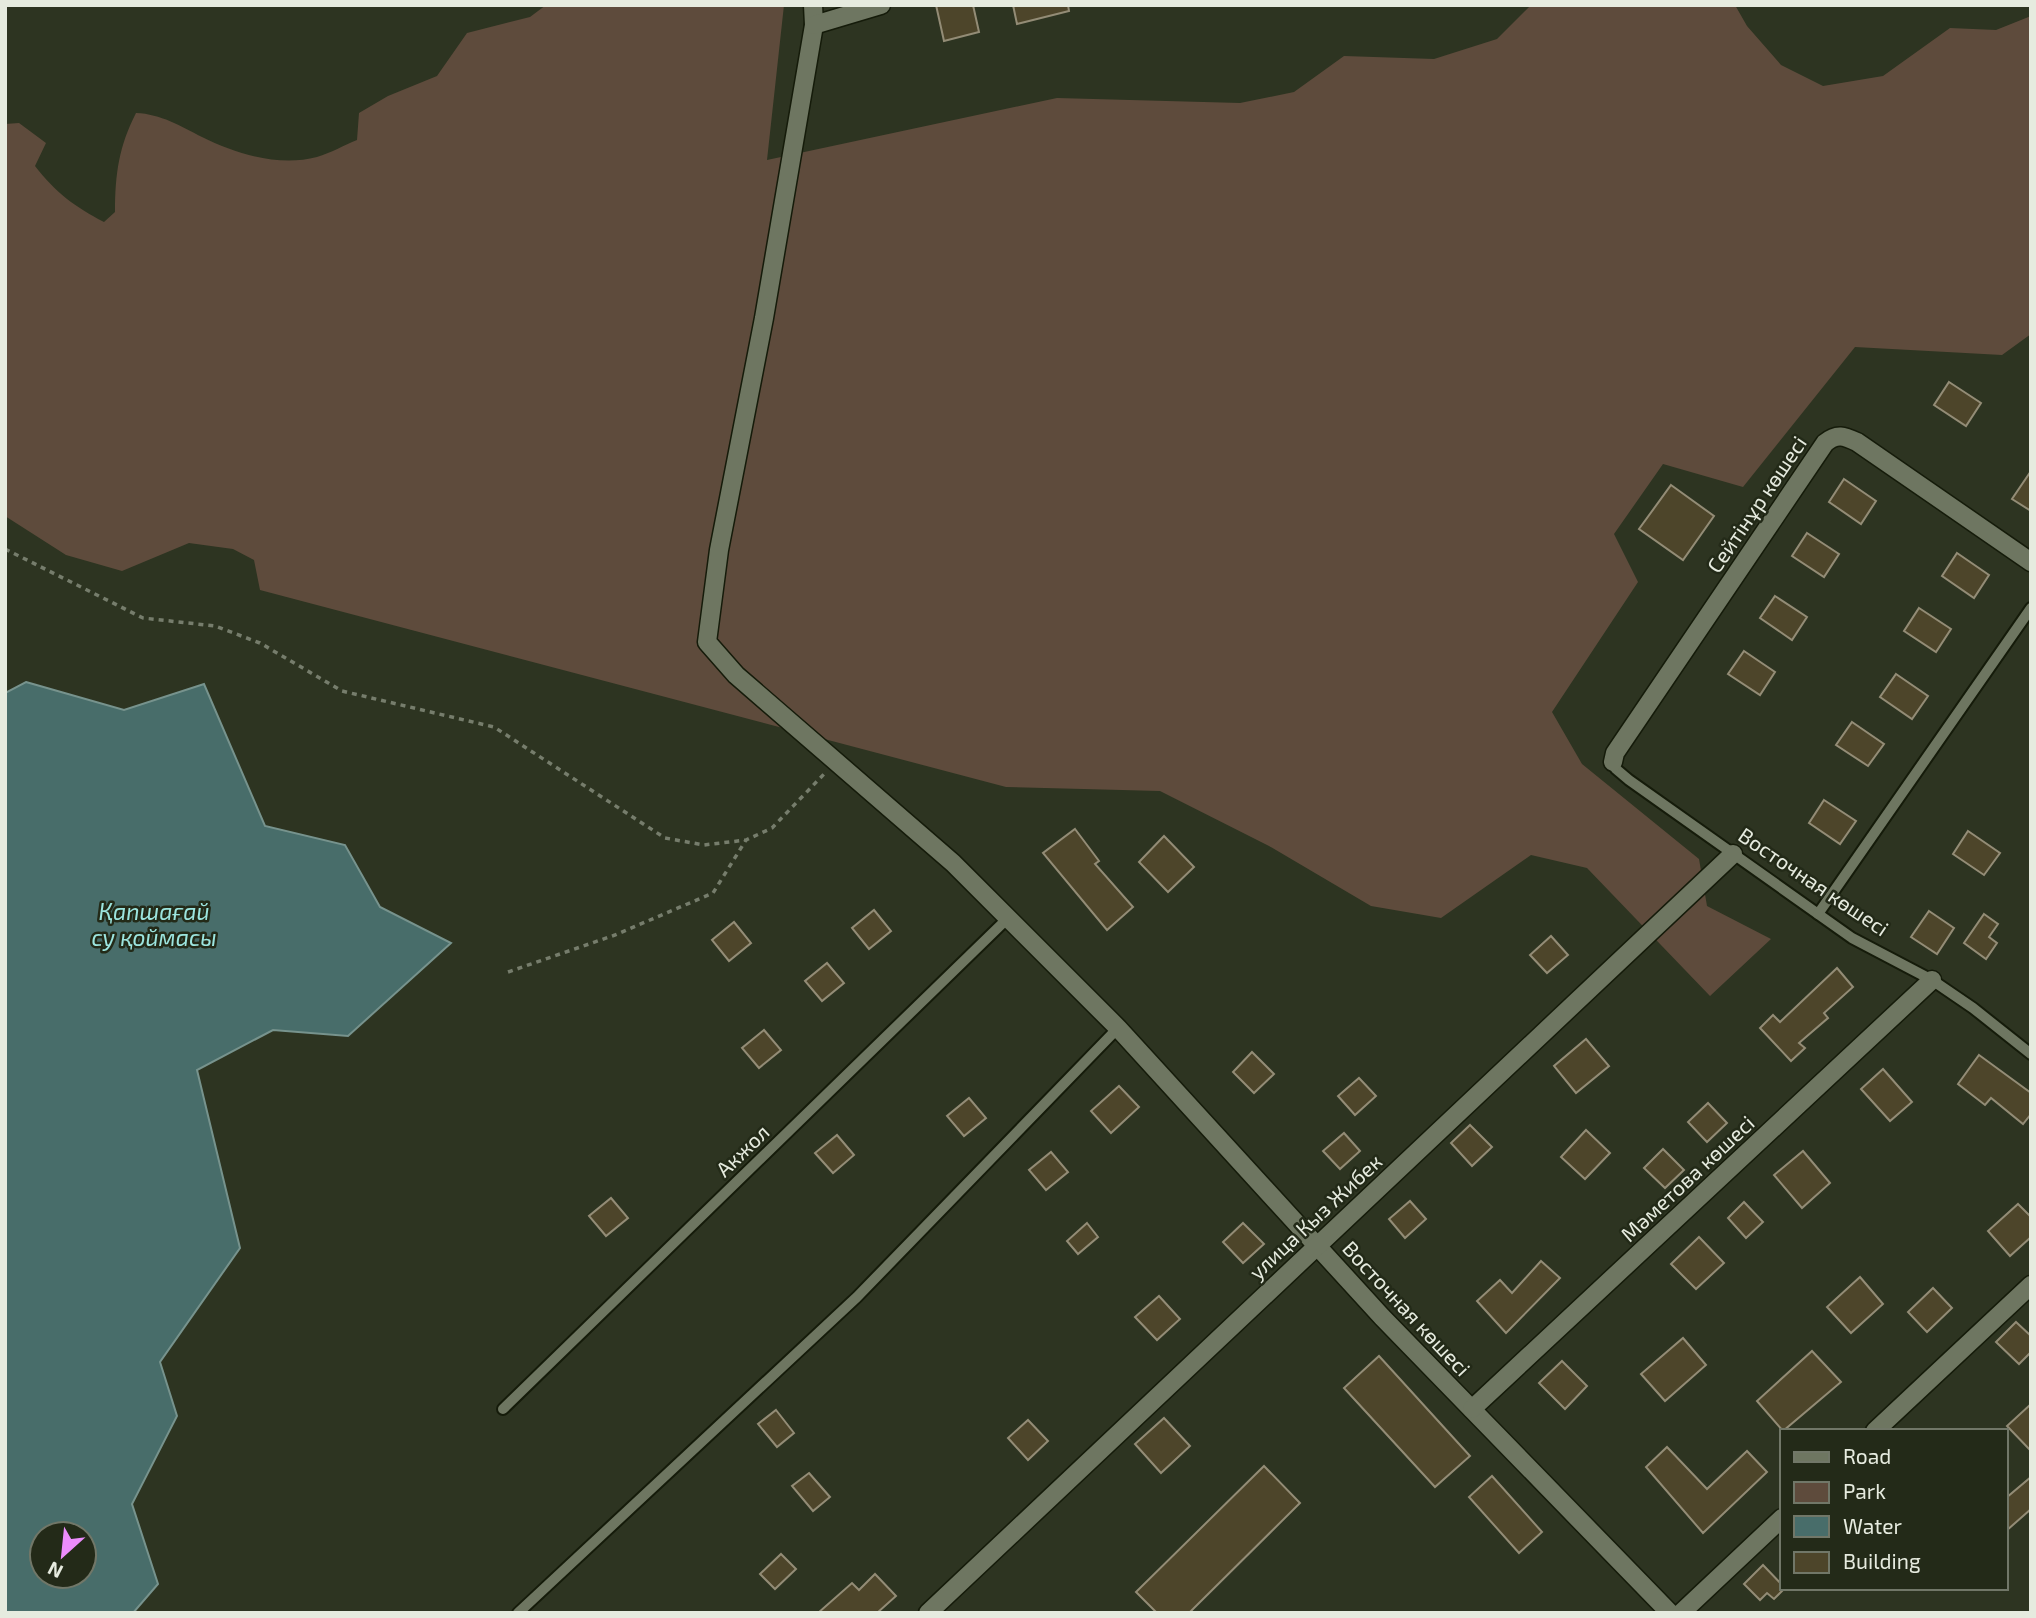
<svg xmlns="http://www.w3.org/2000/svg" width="2036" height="1618" font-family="'Exo 2',sans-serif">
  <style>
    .green { fill: #5e4b3c }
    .water { fill: #486d6a; stroke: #77938d; stroke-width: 2; fill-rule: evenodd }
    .building { fill: #4d452a; stroke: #938c76; stroke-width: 2 }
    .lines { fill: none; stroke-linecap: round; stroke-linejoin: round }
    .service-casing { stroke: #151b0a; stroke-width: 14 }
    .minor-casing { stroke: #151b0a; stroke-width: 21 }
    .path { stroke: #767d6c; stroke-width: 3.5; stroke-dasharray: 5 5; stroke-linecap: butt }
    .service { stroke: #6e7661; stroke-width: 10 }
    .minor { stroke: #6e7661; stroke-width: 18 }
    .labels { text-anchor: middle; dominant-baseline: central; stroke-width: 5; stroke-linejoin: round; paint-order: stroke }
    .street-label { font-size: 21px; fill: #e6ebdf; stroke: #232a18 }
    .water-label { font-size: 23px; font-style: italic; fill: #9ce5df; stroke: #232a18 }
  </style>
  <rect width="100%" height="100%" fill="#2d3421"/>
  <!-- green -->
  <path class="green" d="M546,5H784L767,160L1057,98L1240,103L1294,92L1344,56L1434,59L1497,39L1531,5H1735L1747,26L1781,65L1823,86L1883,76L1950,28L1996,30L2031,16V334L2002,355L1855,347L1743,487L1663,464L1614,534L1638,582L1552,712L1582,764L1699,859L1707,906L1771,939L1710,996L1587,868L1531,855L1441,918L1371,906L1269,846L1160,791L1006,787L260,590L254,560L233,549L189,543L122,571L66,555L5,516V124L19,123L46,143L35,166C55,192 75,207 104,222L115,212C115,174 119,146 136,113C161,114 180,126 202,137C236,154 279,167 317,157C331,153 344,145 357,140L359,113L388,96L437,76L467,33L530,17Z"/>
  <!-- water -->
  <path class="water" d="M26,682L124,710L204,684L265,826L345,845L380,907L451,943L348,1036L273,1030L197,1070L240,1248L160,1362L177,1416L132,1504L158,1584L133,1613H5V693ZM42,1534H84V1576H42Z"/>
  <!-- building -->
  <g class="building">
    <path d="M936,5H973L979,32L944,41Z"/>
    <path d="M1013,5H1068L1069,11L1017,24Z"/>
    <path d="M1949,382L1981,403L1966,426L1934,405Z"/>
    <path d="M2031,471V511L2012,499Z"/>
    <path d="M1844,479L1876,501L1861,524L1829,502Z"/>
    <path d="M1671,485L1714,516L1683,560L1639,529Z"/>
    <path d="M1807,533L1839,554L1824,577L1792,556Z"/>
    <path d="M1957,553L1989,575L1974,598L1942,576Z"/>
    <path d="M1775,596L1807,617L1792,640L1760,618Z"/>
    <path d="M1919,608L1951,629L1936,652L1904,631Z"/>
    <path d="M1744,651L1775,672L1760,695L1728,674Z"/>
    <path d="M1896,674L1928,696L1912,719L1880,697Z"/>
    <path d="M1852,722L1884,744L1868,766L1836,745Z"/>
    <path d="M1824,800L1856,821L1840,844L1809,823Z"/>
    <path d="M1075,829L1099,861L1095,864L1133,907L1107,930L1043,853Z"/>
    <path d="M1968,831L2000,853L1984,875L1953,854Z"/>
    <path d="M1164,836L1194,867L1168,892L1139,862Z"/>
    <path d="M874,910L891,931L869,949L852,928Z"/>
    <path d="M1929,911L1954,928L1937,954L1911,937Z"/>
    <path d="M1984,914L1998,924L1989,937L1997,943L1986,959L1964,943Z"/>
    <path d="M734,922L751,943L729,961L712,940Z"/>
    <path d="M1551,936L1568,955L1547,973L1530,955Z"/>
    <path d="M827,963L844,983L822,1001L805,981Z"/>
    <path d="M1837,968L1853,987L1824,1013L1828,1018L1799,1043L1805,1048L1791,1061L1760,1028L1773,1015L1780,1022Z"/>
    <path d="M764,1030L781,1050L759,1068L742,1048Z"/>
    <path d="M1586,1039L1609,1066L1576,1093L1554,1066Z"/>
    <path d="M1252,1052L1274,1074L1254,1093L1233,1072Z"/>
    <path d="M1979,1055L2031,1093V1114L2023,1124L1991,1098L1985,1105L1958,1084Z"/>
    <path d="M1883,1069L1912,1102L1890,1121L1861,1089Z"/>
    <path d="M1359,1078L1376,1096L1355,1115L1338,1096Z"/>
    <path d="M1119,1086L1139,1107L1111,1133L1091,1111Z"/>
    <path d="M969,1098L986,1118L964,1136L947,1116Z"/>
    <path d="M1708,1103L1727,1123L1707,1142L1688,1122Z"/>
    <path d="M1470,1125L1492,1147L1472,1166L1451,1143Z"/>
    <path d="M1586,1130L1610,1153L1585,1179L1561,1157Z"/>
    <path d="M1344,1133L1360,1151L1340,1169L1323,1151Z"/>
    <path d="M837,1135L854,1155L833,1173L815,1153Z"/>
    <path d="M1663,1149L1684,1170L1665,1188L1644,1168Z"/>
    <path d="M1803,1151L1830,1183L1802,1208L1774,1175Z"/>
    <path d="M1051,1152L1068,1172L1046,1190L1029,1170Z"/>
    <path d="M611,1198L628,1218L606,1236L589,1216Z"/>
    <path d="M1410,1201L1426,1219L1405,1238L1389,1219Z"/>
    <path d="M1744,1202L1763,1222L1746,1238L1728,1218Z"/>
    <path d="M2018,1204L2031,1217V1237L2010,1256L1988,1231Z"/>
    <path d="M1087,1223L1098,1237L1078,1254L1067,1241Z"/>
    <path d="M1243,1223L1264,1244L1243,1263L1223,1242Z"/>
    <path d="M1699,1237L1724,1263L1696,1289L1671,1264Z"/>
    <path d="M1541,1261L1560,1278L1506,1333L1477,1301L1500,1280L1512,1293Z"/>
    <path d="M1860,1277L1883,1304L1851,1333L1827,1307Z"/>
    <path d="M1933,1288L1952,1308L1927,1332L1908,1312Z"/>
    <path d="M1159,1296L1180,1319L1157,1340L1135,1317Z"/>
    <path d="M2016,1322L2031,1336V1352L2019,1364L1996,1342Z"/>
    <path d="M1683,1338L1706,1365L1665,1401L1641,1374Z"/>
    <path d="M1812,1351L1841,1382L1783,1431L1757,1401Z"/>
    <path d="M1379,1356L1470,1456L1435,1487L1344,1388Z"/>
    <path d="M1562,1361L1587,1386L1565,1409L1539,1383Z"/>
    <path d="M2031,1404V1451L2007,1426Z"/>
    <path d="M776,1410L794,1433L777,1447L758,1424Z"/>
    <path d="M1164,1418L1190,1446L1161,1473L1135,1444Z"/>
    <path d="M1028,1420L1048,1441L1028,1460L1008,1438Z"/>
    <path d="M1667,1447L1707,1489L1747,1451L1767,1472L1703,1533L1646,1467Z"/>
    <path d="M1264,1466L1300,1503L1189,1613H1157L1136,1592Z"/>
    <path d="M809,1473L830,1497L813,1511L792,1486Z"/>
    <path d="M1492,1476L1542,1532L1519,1553L1469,1497Z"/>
    <path d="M2031,1477V1509L2006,1531V1498Z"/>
    <path d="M781,1554L796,1569L775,1589L760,1574Z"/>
    <path d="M1763,1565L1785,1588L1774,1599L1767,1593L1760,1600L1744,1584Z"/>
    <path d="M875,1574L896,1596L877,1613H818L852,1583L859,1590Z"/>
  </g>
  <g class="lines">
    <defs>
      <g id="service">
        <path d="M1613,762L1616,769L1629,780L1852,938L1932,980L1973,1008L2031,1054"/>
        <path d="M1818,914L2031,608"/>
        <path d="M503,1409L1008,918"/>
        <path d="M518,1613L857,1297L1118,1028"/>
      </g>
      <g id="minor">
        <path d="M813,5L814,25L764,318L719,550L707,642L736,675L953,863L1118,1028L1382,1317L1670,1613"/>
        <path d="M814,25L881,5"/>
        <path d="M1613,762L1615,753L1825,443C1837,433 1844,436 1857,442L2031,562"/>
        <path d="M1472,1409L1932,980"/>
        <path d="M1875,1431L2031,1285"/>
        <path d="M928,1613L1733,854"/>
        <path d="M1681,1613L1782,1518"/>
      </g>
    </defs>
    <!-- service casing -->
    <use href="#service" class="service-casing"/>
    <!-- minor casing -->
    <use href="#minor" class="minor-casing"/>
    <!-- path -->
    <g class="path">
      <path d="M5,549L143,618L215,626L260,643L342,691L494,727L665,838L704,845L746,840L772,828L825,773"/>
      <path d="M508,972L615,935L713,893L746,840"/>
    </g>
    <!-- service -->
    <use href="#service" class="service"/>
    <!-- minor -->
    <use href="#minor" class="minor"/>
  </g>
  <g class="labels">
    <!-- street labels -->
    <g class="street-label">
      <text transform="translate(1756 504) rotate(-56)">Сейтінұр көшесі</text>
      <text transform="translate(1814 881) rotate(34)">Восточная көшесі</text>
      <text transform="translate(742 1150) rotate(-44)">Акжол</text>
      <text transform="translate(1687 1178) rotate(-43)">Мәметова көшесі</text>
      <text transform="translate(1315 1216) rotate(-43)">улица Кыз Жибек</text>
      <text transform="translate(1407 1308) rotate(47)">Восточная көшесі</text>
    </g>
    <!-- water labels -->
    <g class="water-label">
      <text x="154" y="911">Қапшағай<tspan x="154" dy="26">су қоймасы</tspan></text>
    </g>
  </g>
  <!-- border -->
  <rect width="2036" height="1618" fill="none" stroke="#e6ebdf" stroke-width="14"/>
  <!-- legend -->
  <rect x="1780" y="1429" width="228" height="161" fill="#232a18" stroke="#717768" stroke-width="2"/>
  <rect x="1794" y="1452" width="35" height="10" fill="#6e7661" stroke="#717768" stroke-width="2"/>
  <text x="1843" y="1464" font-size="21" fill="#e6ebdf">Road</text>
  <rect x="1794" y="1482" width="35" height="21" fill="#5e4b3c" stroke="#717768" stroke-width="2"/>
  <text x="1843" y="1499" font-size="21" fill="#e6ebdf">Park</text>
  <rect x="1794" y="1516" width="35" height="21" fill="#486d6a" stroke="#717768" stroke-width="2"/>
  <text x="1843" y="1534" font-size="21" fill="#e6ebdf">Water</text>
  <rect x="1794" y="1552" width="35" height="21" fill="#4d452a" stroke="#717768" stroke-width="2"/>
  <text x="1843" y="1569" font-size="21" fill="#e6ebdf">Building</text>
  <!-- north arrow -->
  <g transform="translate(63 1555) rotate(207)"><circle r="33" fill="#232a18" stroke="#717768" stroke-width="2"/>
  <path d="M0-5L12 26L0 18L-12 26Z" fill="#ec8cfb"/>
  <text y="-10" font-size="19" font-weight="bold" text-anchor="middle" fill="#e6ebdf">N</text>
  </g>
</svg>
